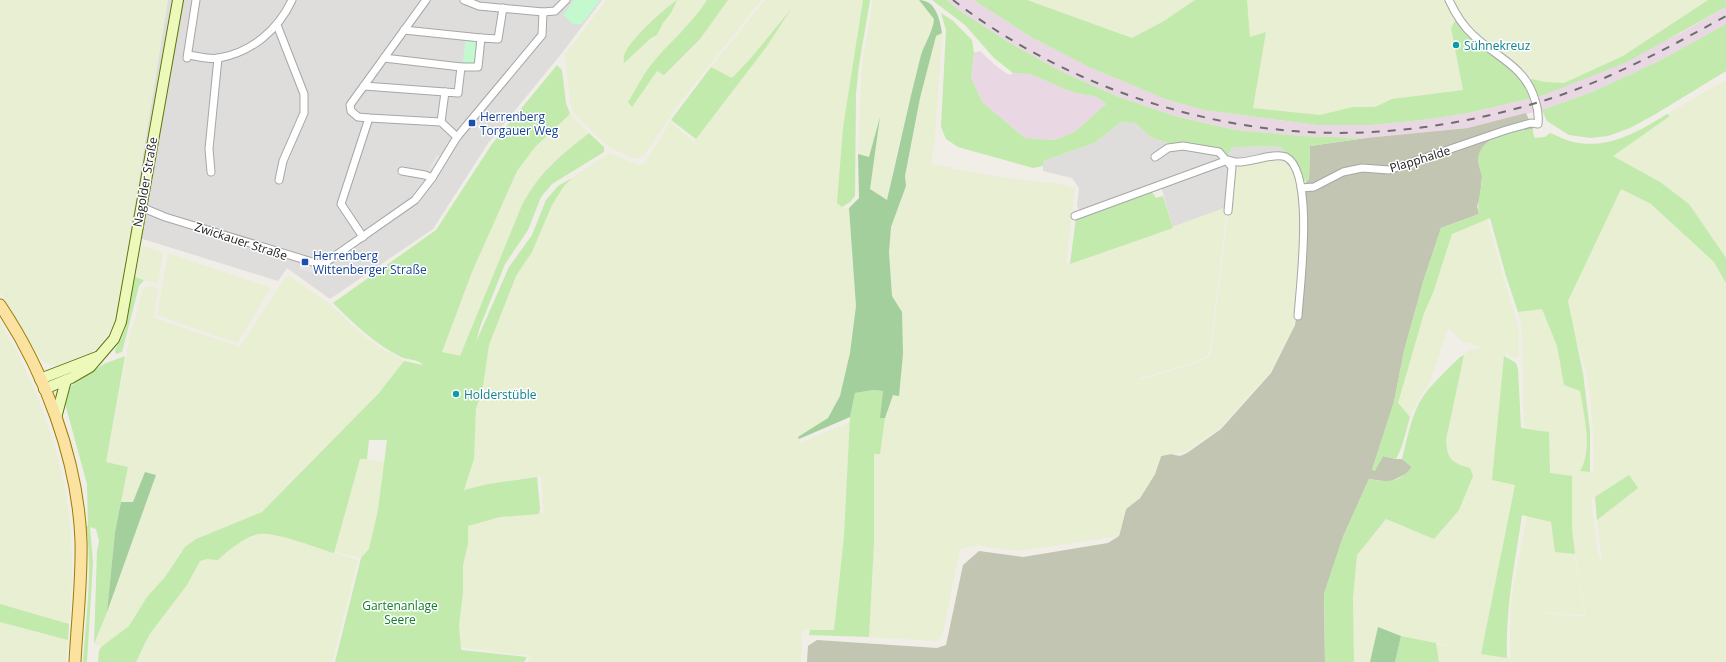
<svg xmlns="http://www.w3.org/2000/svg" width="1726" height="662" font-family="'Open Sans',sans-serif">
  <style>
    .residential { fill: #dedddc }
    .industrial { fill: #e9d8e3 }
    .construction { fill: #c2c5b1 }
    .farmland { fill: #e8efd2; fill-rule: evenodd }
    .grass { fill: #c1eaac }
    .forest { fill: #a2cf9b }
    .park { fill: #c4f9d0 }
    .parking { fill: #e4e4e4 }
    .lines { fill: none; stroke-linecap: round; stroke-linejoin: round }
    .street-casing { stroke: #a7a7a7; stroke-width: 9 }
    .secondary-casing { stroke: #5a7805; stroke-width: 12 }
    .primary-casing { stroke: #9a7f01; stroke-width: 13 }
    .street { stroke: #fff; stroke-width: 7 }
    .secondary { stroke: #edf9bb; stroke-width: 10 }
    .primary { stroke: #fbe2a0; stroke-width: 11 }
    .rail { stroke: #6e6e6e; stroke-width: 2; stroke-dasharray: 8 8; stroke-linecap: butt }
    .culture-dot { fill: #0f9aa8; stroke: #fff; stroke-width: 1.5 }
    .transit-dot { fill: #1a4fb4; stroke: #fff; stroke-width: 1.5 }
    .labels { text-anchor: middle; dominant-baseline: central; stroke-width: 3; stroke-linejoin: round; paint-order: stroke }
    .culture-label { font-size: 12px; fill: #0d838f; stroke: #fff; text-anchor: start }
    .transit-label { font-size: 12px; fill: #164399; stroke: #fff; text-anchor: start }
    .street-label { font-size: 12px; fill: #202020; stroke: #fff }
    .park-label { font-size: 12px; fill: #0c7f27; stroke: #fff }
  </style>
  <rect width="100%" height="100%" fill="#f0eee6"/>
  <!-- residential -->
  <g class="residential">
    <path d="M168,0H602L562,53L489,142L433,229L330,299L287,268L278,281L130,235Z"/>
    <path d="M1121,122L1135,123L1151,137L1168,143H1191L1219,148L1227,155L1231,147L1280,146L1286,155L1227,207L1173,228L1161,186L1083,211L1079,210L1077,206L1079,188L1072,178L1043,171V161L1094,143Z"/>
  </g>
  <!-- industrial -->
  <g class="industrial">
    <path d="M947,0H974L1029,36L1091,68L1168,100L1204,110L1316,125H1371L1423,120L1468,113L1541,96L1679,34L1726,7V24L1661,60L1592,92L1542,110L1468,128L1366,138L1302,136L1235,130L1175,116L1119,97L1062,72L1010,43L960,11Z"/>
    <path d="M980,51L995,65L1009,75L1013,73L1030,74L1072,92L1097,97L1106,104L1076,131L1055,140L1025,138L982,102L971,77L974,53Z"/>
  </g>
  <!-- construction -->
  <path class="construction" d="M1526,113L1533,129L1508,133L1478,161L1482,176L1480,198L1477,206L1479,214L1441,228L1424,279L1404,351L1394,402L1372,470H1375L1383,456L1396,459H1402L1412,467L1406,474L1389,482L1369,479L1343,537L1324,594L1325,662H807L808,646L817,640L937,648L946,645L963,565L979,551L1023,557L1108,543L1119,536L1126,509L1140,498L1155,474L1161,456L1170,454L1180,456L1187,453L1221,429L1271,373L1295,325L1304,264L1306,182L1309,179L1310,146L1366,138L1468,128Z"/>
  <!-- farmland -->
  <g class="farmland">
    <path d="M0,0H168L116,320L101,344L90,353L55,366L46,363L39,357L0,292Z"/>
    <path d="M607,0H707L697,16L676,36L650,66L657,71L686,53L700,39L728,0H761L681,101L644,155L635,159L611,148L595,134L574,113L570,102L565,55ZM676,0L671,13L663,23L657,35L651,38L625,62L634,41L655,18Z"/>
    <path d="M765,0H863L858,31L842,207L849,208L856,306L850,353L840,396L828,418L799,437L800,443L850,422L844,536L834,630H802L801,662H527L530,656L460,647L459,625L463,593V565L468,544V526L500,517L544,513L541,476L488,484L464,490L474,459L476,408L482,393L489,345L516,276L532,252L552,205L564,186L572,178L610,153L639,165L645,163L670,122L694,142L767,46L789,10L751,58L732,78L711,67Z"/>
    <path d="M873,0H919L934,19L933,26L921,56L897,151L887,200L870,189L879,121L869,157L858,154L862,65Z"/>
    <path d="M1027,0H1195L1164,21L1132,38Z"/>
    <path d="M1247,0H1446L1456,19L1451,28L1463,90L1392,99L1375,107H1353L1320,115L1253,108L1266,32L1250,37Z"/>
    <path d="M1454,0H1708L1623,56L1564,83L1545,82L1532,79L1490,46L1472,28L1459,11Z"/>
    <path d="M942,33L935,137L931,164L992,176L1064,185L1075,188L1066,263L1070,264L1227,207L1210,350L1208,355L1198,361L1140,378L1141,380L1199,362L1210,356L1211,353L1234,165L1277,158L1286,160L1295,171L1302,203L1298,300L1294,325L1270,372L1220,428L1186,451L1161,456L1155,474L1140,498L1126,509L1119,536L1019,551L976,545L960,549L942,636L937,641L869,637L874,543V453L880,454L885,418L893,394L899,395L902,312L892,296L889,252L891,227L906,186L905,176L920,98L936,36Z"/>
    <path d="M1726,80V258L1689,204L1660,182L1613,156L1670,116L1667,114Z"/>
    <path d="M570,114L589,133L551,164L531,189L522,205L460,357L442,352L472,272L517,171L536,145Z"/>
    <path d="M1621,189L1651,204L1714,262L1726,283V662H1439L1436,645L1456,647L1401,636L1378,627L1370,662H1354L1353,598L1357,554L1387,519L1405,528L1470,468L1455,464L1447,452L1446,440L1464,355L1468,351L1481,348V346L1463,342L1448,328L1429,385L1422,392L1410,417L1398,403L1424,313L1433,293L1452,234L1487,219L1519,331V357L1514,358L1505,352L1492,480L1515,485L1481,654L1511,658L1510,636L1512,594L1527,516L1551,522L1555,552L1574,554L1585,615L1563,614L1546,611L1545,613L1586,617L1575,554L1572,529L1550,474L1549,432L1524,428L1522,330L1518,312L1542,309L1557,346L1564,385L1580,391L1587,431L1585,463L1580,471L1594,473L1593,430L1590,395L1586,372L1575,336L1568,301ZM1629,475L1638,488L1597,520L1602,560L1600,561L1597,550L1591,500Z"/>
    <path d="M141,246L163,252L158,283L144,280L135,277Z"/>
    <path d="M168,253L271,288L237,343L157,315Z"/>
    <path d="M289,276L331,305L359,332L376,345L404,361L379,393L262,512L196,539L185,547L165,577L147,597L129,626L101,647L94,644L156,475L145,472L133,502H121L128,467L106,462L131,331L137,314L142,290L147,286L158,288L154,318L240,347L285,278Z"/>
    <path d="M0,321L20,358L37,396L54,445L66,491L71,535L72,580L69,624L0,604Z"/>
    <path d="M360,458L385,462L378,510L369,549L361,558L334,551Z"/>
    <path d="M260,534L275,535L358,560L332,662H136L149,635L187,585L200,561L207,559L218,560L232,546Z"/>
    <path d="M0,622L68,640L66,662H0Z"/>
  </g>
  <!-- grass -->
  <g class="grass">
    <path d="M677,0L671,13L663,23L657,35L651,38L624,63C624,60 623,58 624,56C627,42 665,8 677,0Z"/>
    <path d="M707,0H728L700,39L664,75L657,71L632,107L628,102C636,90 642,76 651,65C669,42 692,24 707,0Z"/>
    <path d="M863,0H870L859,65L856,93L855,196L850,202L842,207L837,203L843,128Z"/>
    <path d="M932,0H947L960,11L1010,43L1062,72L1119,97L1175,116L1235,130L1302,136L1366,138L1310,146L1309,179L1306,182L1303,179L1296,161L1286,155L1280,146L1232,147L1228,155L1219,148L1191,143H1168L1151,137L1135,123L1121,122L1094,143L1043,161V166L1033,168L958,147L946,139L941,127L946,30L941,13L952,20L972,40L974,53L971,77L982,102L1025,138L1055,140L1076,131L1106,104L1097,97L1072,92L1030,74L1013,73L994,58L965,25Z"/>
    <path d="M974,0H1027L1132,38L1164,21L1195,0H1247L1250,37L1266,32L1253,108L1320,115L1353,107H1375L1392,99L1463,90L1451,28L1456,19C1460,25 1464,32 1470,37C1486,54 1508,64 1524,81L1532,79L1545,82L1564,83L1623,56L1708,0H1726V7L1627,62L1541,96L1468,113L1423,120L1371,125H1316L1204,110L1168,100L1091,68L1029,36Z"/>
    <path d="M791,9L767,46L696,139L671,120L711,67L732,78L751,58Z"/>
    <path d="M1726,24V71L1654,115L1630,128L1608,136L1591,138L1569,135L1547,121L1542,110L1592,92L1661,60Z"/>
    <path d="M557,65L562,70L566,103L570,114L535,147L517,171L472,272L442,352L460,356L522,205C541,170 559,157 589,133L604,147V152L552,184L541,197L528,230L505,264L480,327L476,342L509,267L532,235L546,200L558,186L572,178L564,186L552,205L532,252L516,276L489,345L482,393L476,408L474,459L464,490L488,484L537,477L540,508L539,514L500,517L468,526V544L463,565V593L459,625L461,650L527,657L524,662H335L361,558L369,549L378,510L387,440H369L367,459H360L334,553C317,548 274,531 259,534C245,537 228,550 218,560L207,559L200,561L187,585L149,635L136,662H98L99,651L101,647L129,626L147,597L165,577L185,547L196,539L262,512L379,393L404,361L423,365C418,359 408,360 401,357C375,344 353,323 333,303L436,230L492,144Z"/>
    <path d="M1667,114L1670,116L1613,156L1660,182L1689,204L1726,258V283L1714,262L1651,204L1621,189L1568,301L1583,373L1590,431V472L1580,471C1593,450 1584,415 1580,391L1564,385L1557,346L1542,309L1518,312L1506,276L1490,218L1452,234L1433,293L1424,313L1398,403L1410,417L1402,446L1396,459L1383,456L1375,471L1372,470L1394,402L1404,351L1424,279L1441,228L1479,214C1476,202 1482,190 1482,177C1481,171 1478,165 1478,159C1481,134 1513,132 1533,129V133L1535,138L1545,137L1550,133C1560,137 1569,142 1579,143C1612,148 1641,130 1667,114Z"/>
    <path d="M1151,191L1156,198L1163,196L1173,228L1070,264L1076,218Z"/>
    <path d="M135,277L144,280L139,286L122,352L116,354L115,350L125,330Z"/>
    <path d="M1464,355L1446,440C1447,459 1452,463 1470,468L1473,476L1459,510L1434,539L1386,519L1357,555L1353,598L1354,662H1325L1324,594L1343,537L1369,479C1388,482 1398,484 1412,467L1402,459C1408,436 1412,410 1427,391C1437,379 1449,368 1460,357Z"/>
    <path d="M125,356L106,462L128,467L115,532L107,612L94,644L97,552L99,541L96,529L90,527L93,562L87,662H83C86,618 93,571 86,526H88L87,484L64,400L71,386L104,364Z"/>
    <path d="M1504,356L1516,363L1518,369L1521,428L1549,432L1550,473L1572,476V529L1575,554L1555,552L1551,522L1522,515C1515,563 1505,609 1507,658L1481,654L1515,485L1492,480Z"/>
    <path d="M873,390L883,391L881,418H885L880,454H874V543L869,637L809,635L810,630H834L844,536L850,417L855,393Z"/>
    <path d="M1629,475L1638,488L1597,520L1595,497Z"/>
    <path d="M0,604L69,624L68,640L0,622Z"/>
    <path d="M1401,636L1436,643L1439,662H1395Z"/>
  </g>
  <!-- forest -->
  <g class="forest">
    <path d="M919,0C936,0 940,20 942,33L936,36L920,98L905,176L906,186L891,227L889,252L892,296L902,312L903,354L899,396L893,395L885,418H880L883,391L873,390L855,393L850,417L799,439L798,437L828,418L840,396L850,353L856,306L849,208L859,198L858,154L869,157L880,117L870,189L887,200C898,153 908,106 920,59C923,45 933,33 934,19Z"/>
    <path d="M145,472L156,475L107,612L115,532L121,502H133Z"/>
    <path d="M1378,627L1401,636L1395,662H1370Z"/>
  </g>
  <!-- park -->
  <g class="park">
    <path d="M574,0H600L582,24H573L563,15Z"/>
    <path d="M466,38L478,41L474,64L463,62Z"/>
  </g>
  <!-- parking -->
  <g class="parking">
    <path d="M437,155L442,158L434,170L430,167Z"/>
    <path d="M300,263L315,268L313,273L299,269Z"/>
  </g>
  <g class="lines">
    <defs>
      <g id="street">
        <path d="M426,0L350,105L351,111L358,117L369,118L441,122L457,137"/>
        <path d="M464,0L479,6L543,12L555,11L566,0"/>
        <path d="M277,25L304,94V113L283,161L279,180"/>
        <path d="M404,30L481,38"/>
        <path d="M188,55C197,56 210,60 219,58C252,52 278,30 292,0"/>
        <path d="M187,58L196,0"/>
        <path d="M384,58L461,67"/>
        <path d="M364,86L445,92"/>
        <path d="M441,122L445,92L458,93L461,67H478L481,38L498,39L503,8"/>
        <path d="M1155,157L1168,148L1183,146L1219,152L1232,167L1228,211"/>
        <path d="M402,171L425,175L432,178"/>
        <path d="M211,172L209,149L218,58"/>
        <path d="M1301,188L1314,187L1343,172L1362,168L1389,170L1506,130L1531,123L1538,124C1539,115 1538,109 1535,100C1525,66 1497,58 1473,35C1462,25 1455,13 1449,0"/>
        <path d="M141,207L165,217L322,265L415,200L432,178L457,137L542,35L543,12"/>
        <path d="M1075,216L1228,160C1231,161 1234,162 1237,162C1250,163 1274,152 1286,157C1315,172 1300,286 1298,316"/>
        <path d="M363,237L341,204L369,118"/>
      </g>
      <g id="secondary">
        <path d="M40,379L97,357"/>
        <path d="M44,389L71,378L90,367L114,339L121,322L178,0"/>
        <path d="M56,418L66,380"/>
      </g>
      <path id="primary" d="M0,305C45,372 78,460 81,541C82,581 77,622 75,662"/>
    </defs>
    <!-- street casing -->
    <use href="#street" class="street-casing"/>
    <!-- secondary casing -->
    <use href="#secondary" class="secondary-casing"/>
    <!-- primary casing -->
    <use href="#primary" class="primary-casing"/>
    <!-- street -->
    <use href="#street" class="street"/>
    <!-- secondary -->
    <use href="#secondary" class="secondary"/>
    <!-- primary -->
    <use href="#primary" class="primary"/>
    <!-- rail -->
    <path class="rail" d="M953,0C1049,74 1171,121 1293,131C1378,138 1465,125 1546,100C1609,80 1668,48 1726,16"/>
  </g>
  <!-- markers -->
  <g class="culture-dot">
    <circle cx="1456" cy="45" r="4"/>
    <circle cx="456" cy="394" r="4"/>
  </g>
  <g class="transit-dot">
    <rect x="468" y="119" width="8" height="8" rx="2"/>
    <rect x="301" y="258" width="8" height="8" rx="2"/>
  </g>
  <g class="labels">
    <!-- culture labels -->
    <g class="culture-label">
      <text x="1464" y="45">Sühnekreuz</text>
      <text x="464" y="394">Holderstüble</text>
    </g>
    <!-- transit labels -->
    <g class="transit-label">
      <text x="480" y="116">Herrenberg<tspan x="480" dy="14">Torgauer Weg</tspan></text>
      <text x="313" y="255">Herrenberg<tspan x="313" dy="14">Wittenberger Straße</tspan></text>
    </g>
    <!-- street labels -->
    <g class="street-label">
      <text transform="translate(1420 159) rotate(-17)">Plapphalde</text>
      <text transform="translate(145 182) rotate(-80)">Nagolder Straße</text>
      <text transform="translate(241 241) rotate(18)">Zwickauer Straße</text>
    </g>
    <!-- park labels -->
    <g class="park-label">
      <text x="400" y="605">Gartenanlage<tspan x="400" dy="14">Seere</tspan></text>
    </g>
  </g>
</svg>
